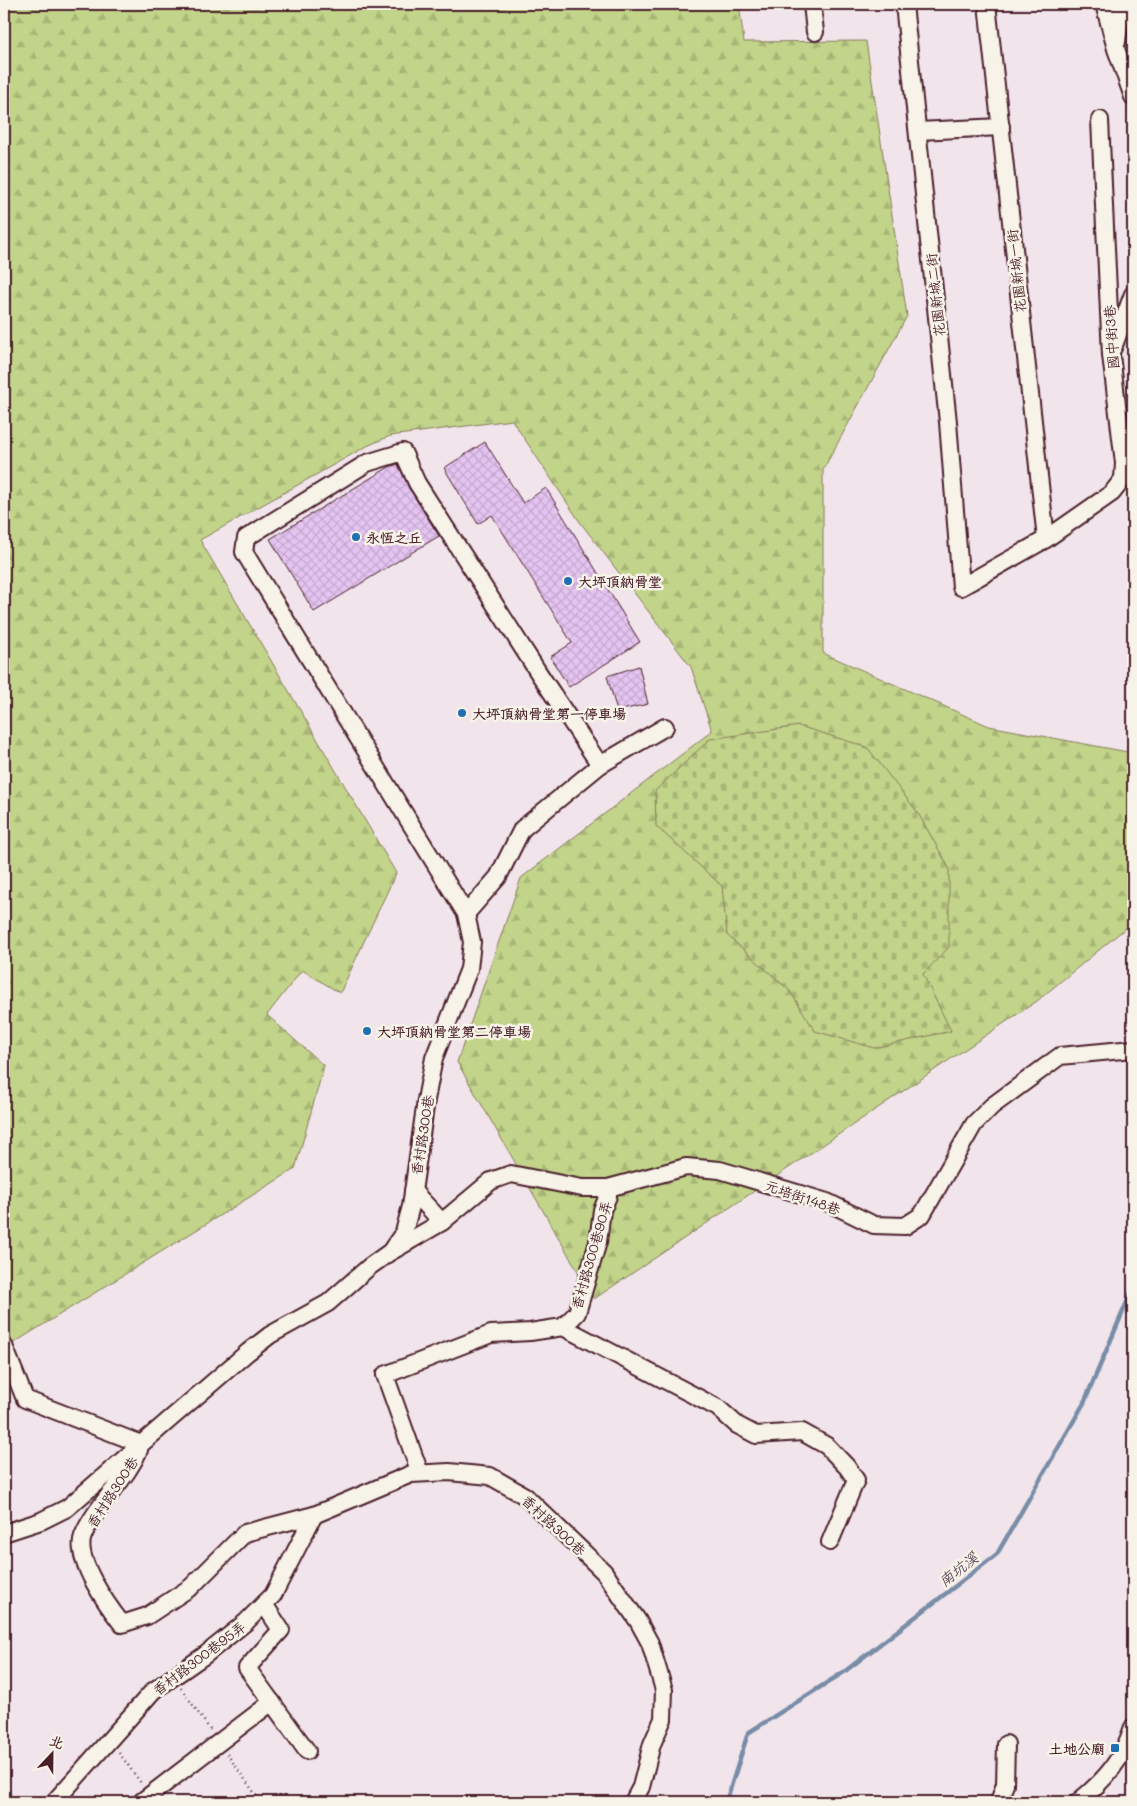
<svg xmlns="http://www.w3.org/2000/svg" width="1137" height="1806" font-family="Mali,'LXGW WenKai TC',sans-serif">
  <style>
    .forest { fill: url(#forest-firs); stroke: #867a5a }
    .cemetery { fill: url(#cemetery-stones); stroke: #867a5a }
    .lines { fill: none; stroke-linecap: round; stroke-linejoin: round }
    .stream { stroke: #798ca7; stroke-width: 4.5 }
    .building { fill: url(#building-cross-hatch); stroke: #4a1f2b }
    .minor-casing { stroke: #4a1f2b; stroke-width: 20 }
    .path { stroke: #4a1f2b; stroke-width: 2.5; stroke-dasharray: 1 4; stroke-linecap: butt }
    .minor { stroke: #f7f3e8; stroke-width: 16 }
    .poi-dot { fill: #1f6fb2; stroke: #f7f3e8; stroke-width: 2 }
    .labels { text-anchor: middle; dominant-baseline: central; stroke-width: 5; stroke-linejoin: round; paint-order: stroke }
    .street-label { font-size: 14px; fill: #4a1f2b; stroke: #f7f3e8 }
    .poi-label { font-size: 14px; font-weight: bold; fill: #4a1f2b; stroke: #f7f3e8; text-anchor: start }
    .water-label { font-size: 15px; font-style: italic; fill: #5e4c5e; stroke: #f7f3e8 }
  </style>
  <defs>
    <pattern id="forest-firs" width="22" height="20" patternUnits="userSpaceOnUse" patternTransform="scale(1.25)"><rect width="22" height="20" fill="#c1d489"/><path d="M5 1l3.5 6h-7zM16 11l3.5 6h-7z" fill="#a7b676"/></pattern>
    <pattern id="cemetery-stones" width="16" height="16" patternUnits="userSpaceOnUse" patternTransform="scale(1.25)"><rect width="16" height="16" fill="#c1d489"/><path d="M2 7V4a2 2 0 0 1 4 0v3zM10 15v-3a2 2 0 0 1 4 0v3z" fill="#a7b676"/></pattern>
    <pattern id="building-cross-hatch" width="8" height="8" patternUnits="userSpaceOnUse" patternTransform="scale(1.25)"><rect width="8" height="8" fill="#e4c4f1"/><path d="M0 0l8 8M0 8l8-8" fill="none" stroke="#c5a8cf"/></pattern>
  </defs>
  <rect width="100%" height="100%" fill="#f1e5eb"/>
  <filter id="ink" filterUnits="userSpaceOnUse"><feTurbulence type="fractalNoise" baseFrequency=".02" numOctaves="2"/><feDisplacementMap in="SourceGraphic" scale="10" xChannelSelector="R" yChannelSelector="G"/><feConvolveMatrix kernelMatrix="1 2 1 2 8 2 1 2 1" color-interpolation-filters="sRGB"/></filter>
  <g filter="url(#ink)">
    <!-- forest -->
    <path class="forest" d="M4,4H739L744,42L866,41L907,316L823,470V653L989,726L1133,753V922L1037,1001L594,1299L457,1062L521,878L712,731L691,667L580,522L512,420L390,436L367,446L200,540L396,873L340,993L302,970L267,1015L324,1066L295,1169L4,1349Z"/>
    <!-- cemetery -->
    <path class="cemetery" d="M799,726L867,747L918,813L949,868V947L923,974L951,1031L874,1048L815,1031L790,991L727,935L722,886L656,826L655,791L710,739Z"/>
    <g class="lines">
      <!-- stream -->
      <path class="stream" d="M726,1802L748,1733L844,1672L997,1554L1084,1403L1133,1288"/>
    </g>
    <!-- building -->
    <g class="building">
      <path d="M485,442L523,503L546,488L640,642L569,687L550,657L572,643L492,515L478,524L444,468Z"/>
      <path d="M398,464L409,488L439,536L314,612L270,539L389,467Z"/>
      <path d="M639,666L648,704L617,711L607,676Z"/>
    </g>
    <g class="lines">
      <defs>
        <g id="minor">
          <path d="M812,4L815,32"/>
          <path d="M904,4L948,422L961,587L1046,539L1112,493L1123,479L1124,463L1111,355L1100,120"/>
          <path d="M987,4L1046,539"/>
          <path d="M1104,4L1116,49L1133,97"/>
          <path d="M1117,42L1122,4"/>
          <path d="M918,131L1001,127"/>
          <path d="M1113,348L1133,294"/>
          <path d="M466,914L498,877L522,829L600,765L665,727"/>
          <path d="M413,1191L442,1222"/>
          <path d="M392,1251L442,1222L491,1181L511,1174L582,1188H608L686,1167L720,1170L827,1202L874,1225L905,1226L922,1215L974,1124L992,1106L1060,1056L1133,1049"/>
          <path d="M563,1327L718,1408L737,1425L756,1435L802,1432L827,1446L847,1467L856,1480L830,1542"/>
          <path d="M4,1346L25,1399L141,1444"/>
          <path d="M139,1450C132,1467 121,1480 110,1494C100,1507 89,1521 83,1536C74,1559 108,1606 122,1624L147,1616L191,1587L245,1533L314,1515L411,1474L449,1472L490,1476L525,1496L604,1572L638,1621L650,1643L664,1690L663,1719L652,1744L641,1787L633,1802"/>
          <path d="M420,1473L385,1375L491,1334L530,1332L563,1327L577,1313L598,1242L602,1210L608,1196V1188"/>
          <path d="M4,1533L41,1521L67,1508L248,1352L270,1335L328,1303L369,1267L390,1252L404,1232L411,1206L426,1100L434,1058L469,969L472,942L466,914L244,552L246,538L367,463L403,452L417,483L540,675L600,765"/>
          <path d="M264,1604L281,1630L247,1668L307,1751"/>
          <path d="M55,1802V1801L153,1691L205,1655L246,1622L273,1595L314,1515"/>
          <path d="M141,1802L272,1702"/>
          <path d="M999,1802L1005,1784L1006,1744"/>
          <path d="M1078,1802C1105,1780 1122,1761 1133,1727"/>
        </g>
      </defs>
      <!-- minor casing -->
      <use href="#minor" class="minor-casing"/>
      <!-- path -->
      <g class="path">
        <path d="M181,1688L211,1731"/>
        <path d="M119,1753L141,1783"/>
        <path d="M227,1754L258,1798"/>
      </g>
      <!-- minor -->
      <use href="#minor" class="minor"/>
    </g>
  </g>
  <!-- markers -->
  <g class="poi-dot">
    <circle cx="356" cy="537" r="5"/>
    <circle cx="568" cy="581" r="5"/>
    <circle cx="462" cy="713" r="5"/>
    <circle cx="367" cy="1031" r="5"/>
    <rect x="1110" y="1743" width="10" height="10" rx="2.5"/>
  </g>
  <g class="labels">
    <!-- street labels -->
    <g class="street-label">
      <text transform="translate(1016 271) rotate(-96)">花園新城一街</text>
      <text transform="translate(935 295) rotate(-96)">花園新城二街</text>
      <text transform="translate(1111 337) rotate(-94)">國中街3巷</text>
      <text transform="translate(422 1135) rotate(-81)">香村路300巷</text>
      <text transform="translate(803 1197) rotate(19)">元培街148巷</text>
      <text transform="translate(591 1255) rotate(-74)">香村路300巷90弄</text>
      <text transform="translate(112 1492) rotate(-57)">香村路300巷</text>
      <text transform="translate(554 1525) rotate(43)">香村路300巷</text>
      <text transform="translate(199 1658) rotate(-37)">香村路300巷95弄</text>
    </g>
    <!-- poi labels -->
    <g class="poi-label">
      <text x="366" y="537">永恆之丘</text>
      <text x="578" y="581">大坪頂納骨堂</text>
      <text x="472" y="713">大坪頂納骨堂第一停車場</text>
      <text x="377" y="1031">大坪頂納骨堂第二停車場</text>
      <text x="1105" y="1748" text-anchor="end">土地公廟</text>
    </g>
    <!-- water labels -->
    <g class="water-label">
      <text transform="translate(958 1569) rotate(-38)">南坑溪</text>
    </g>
  </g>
  <!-- margin -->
  <rect width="1137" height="1806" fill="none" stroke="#f7f3e8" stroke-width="20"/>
  <rect x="10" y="10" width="1117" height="1786" fill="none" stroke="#4a1f2b" stroke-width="2" filter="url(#ink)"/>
  <!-- north arrow -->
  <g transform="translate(52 1754) rotate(22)" stroke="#f7f3e8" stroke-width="4" paint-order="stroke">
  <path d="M0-4L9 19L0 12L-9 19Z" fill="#4a1f2b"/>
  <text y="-8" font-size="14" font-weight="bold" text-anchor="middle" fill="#4a1f2b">北</text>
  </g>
</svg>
